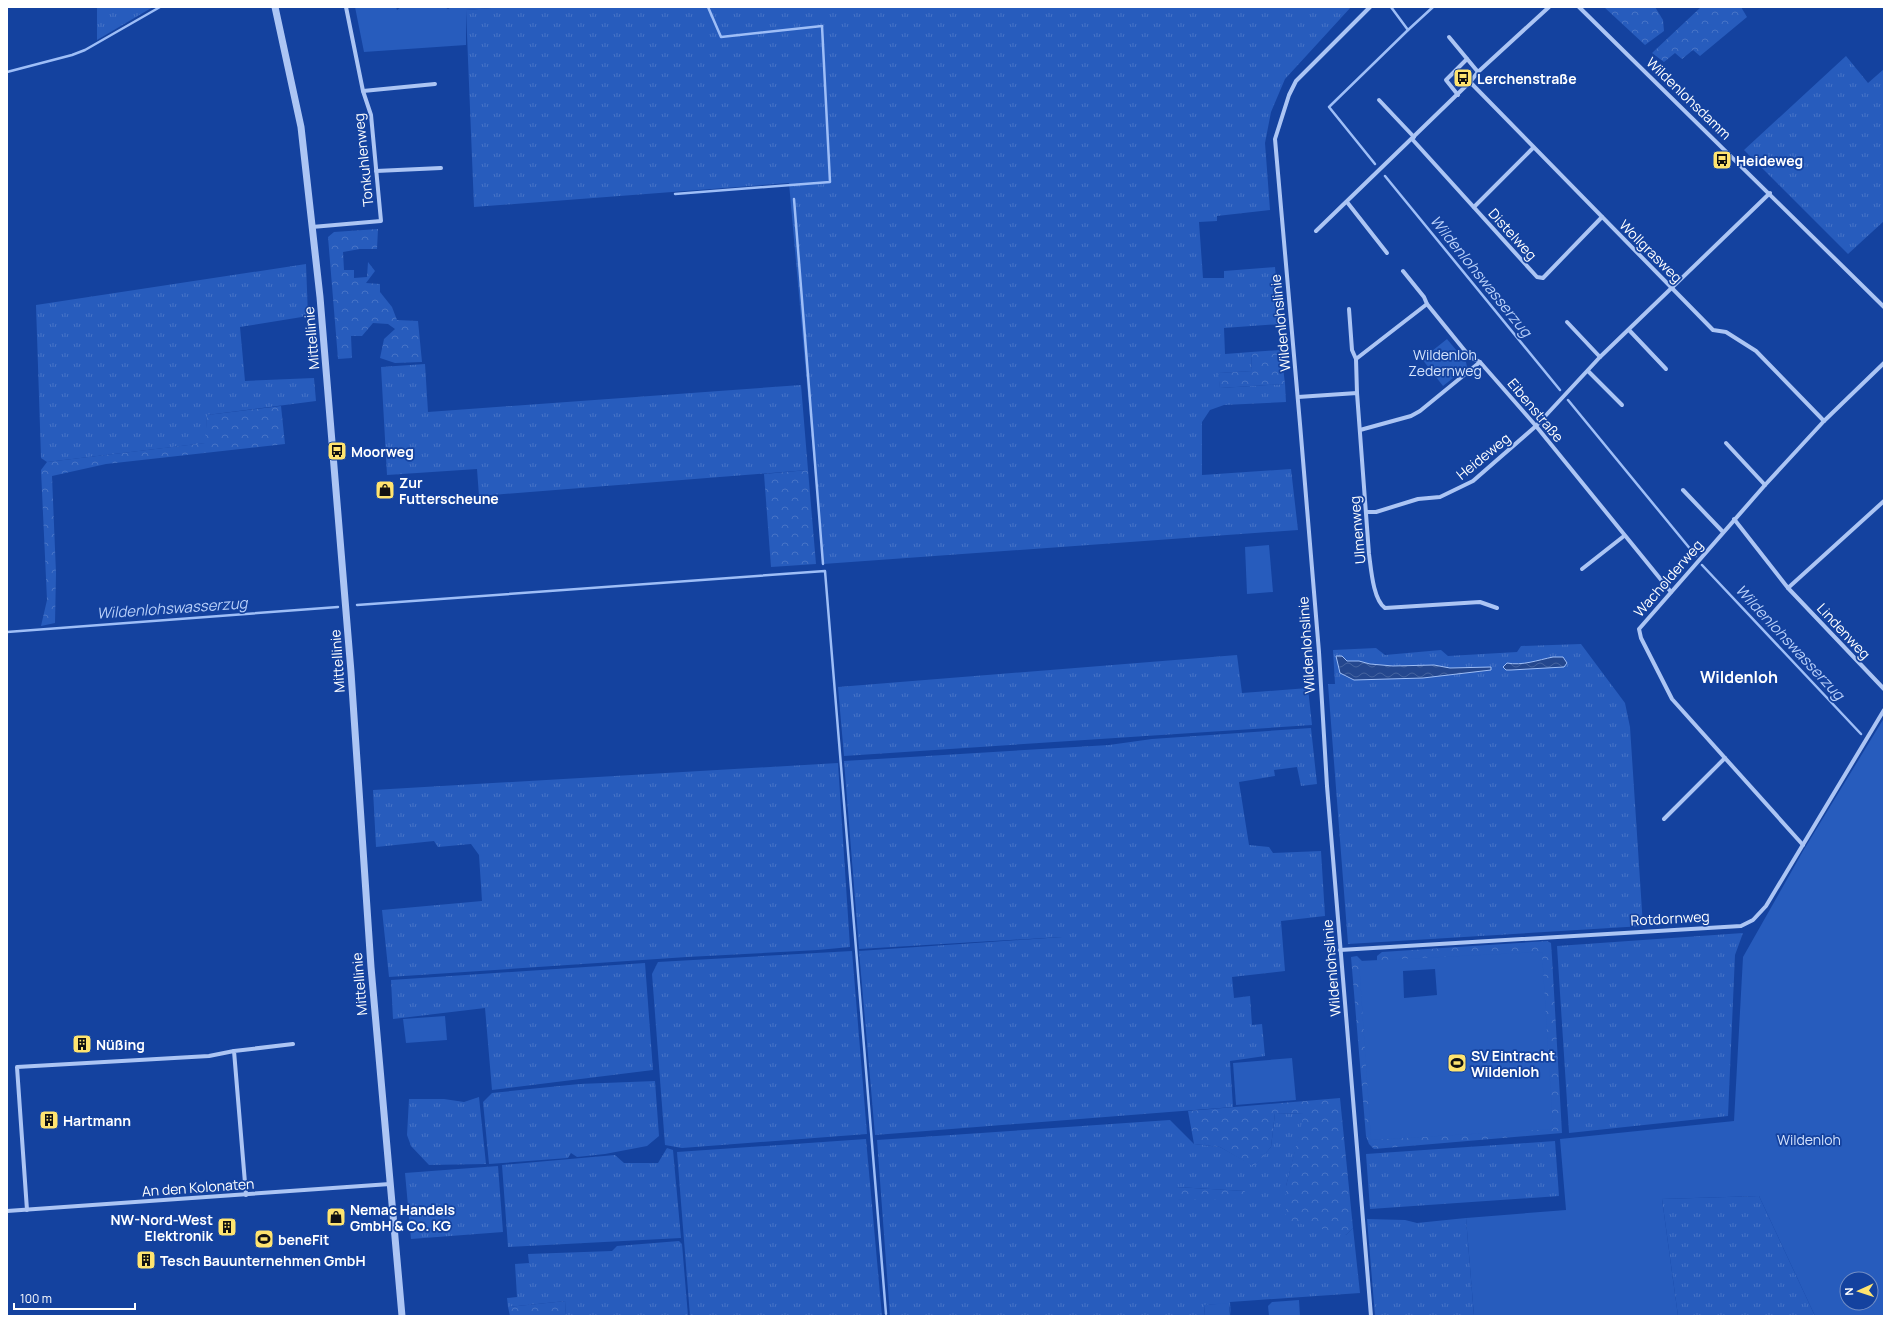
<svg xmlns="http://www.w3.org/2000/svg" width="1891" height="1323" font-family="Manrope,sans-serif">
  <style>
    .grass { fill: url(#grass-tufts); fill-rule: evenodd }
    .forest { fill: url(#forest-crowns) }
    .park { fill: #275cbd; fill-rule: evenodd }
    .water { fill: url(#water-waves); stroke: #9ebef7 }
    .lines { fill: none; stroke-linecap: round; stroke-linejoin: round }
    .stream { stroke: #9ebef7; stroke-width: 2.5 }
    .minor { stroke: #acc5f4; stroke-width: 4 }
    .tertiary { stroke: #acc5f4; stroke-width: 7 }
    .labels { text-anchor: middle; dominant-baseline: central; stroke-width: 3.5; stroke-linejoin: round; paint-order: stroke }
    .poi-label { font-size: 14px; font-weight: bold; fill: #fff; stroke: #14429f; text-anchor: start }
    .street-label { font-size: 14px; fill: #fff; stroke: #14429f }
    .park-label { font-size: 14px; fill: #d4e3fd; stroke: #14429f }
    .water-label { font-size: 15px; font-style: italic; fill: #b9d0fa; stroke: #14429f }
    .quarter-label { font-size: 16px; font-weight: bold; fill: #fff; stroke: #14429f }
  </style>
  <defs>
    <pattern id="grass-tufts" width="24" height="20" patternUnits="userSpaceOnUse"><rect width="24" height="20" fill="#275cbd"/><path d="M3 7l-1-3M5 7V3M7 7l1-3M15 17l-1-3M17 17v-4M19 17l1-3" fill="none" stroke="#4774c7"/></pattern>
    <pattern id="forest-crowns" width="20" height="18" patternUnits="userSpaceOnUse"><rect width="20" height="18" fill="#275cbd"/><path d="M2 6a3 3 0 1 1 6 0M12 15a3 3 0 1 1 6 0" fill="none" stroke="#4774c7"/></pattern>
    <pattern id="water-waves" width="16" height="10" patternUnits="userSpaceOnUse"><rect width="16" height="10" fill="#24478e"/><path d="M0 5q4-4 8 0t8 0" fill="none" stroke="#45639f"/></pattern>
  </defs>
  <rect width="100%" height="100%" fill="#14429f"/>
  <!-- grass -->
  <g class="grass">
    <path d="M97,7H153L97,40Z"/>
    <path d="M504,7H1351L1285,79L1271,112L1265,143L1270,210L1217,216V221L1199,222L1203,278H1224V271L1275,267L1280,324L1224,328L1225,354L1251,352L1252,371L1219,373L1220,388L1285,384L1286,402L1224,405L1210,410L1202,422V475L1291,469L1298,530L823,564L789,183L474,207L466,10Z"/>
    <path d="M1846,56L1868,83L1884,69V221L1848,254L1744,150Z"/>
    <path d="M306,264L308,316L240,327L245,381L314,378L316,401L207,415L206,443L47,462L41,458L36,305Z"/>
    <path d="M425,364L428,412L801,385L808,470L479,496L477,469L387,475L381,367Z"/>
    <path d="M1581,644L1625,703L1630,727L1643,926L1348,944L1328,684H1335L1333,650L1376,648L1385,655L1441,650L1448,656L1517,652L1521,646ZM1342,656L1347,661H1359L1370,664L1393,666L1434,665L1450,668L1490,667L1491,670L1423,678L1354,680L1344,676ZM1544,659L1564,667L1506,670L1507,663C1517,665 1535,662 1544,659Z"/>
    <path d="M1237,655L1242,693L1308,688L1312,725L844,756L838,687Z"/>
    <path d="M1311,728L1317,784L1301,786L1297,767L1274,770L1275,776L1239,782L1249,845L1269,847L1273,853L1321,851L1325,916L1281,921L1285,971L1232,977L1234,998L1250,996L1252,1025L1262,1024L1265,1056L1230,1061L1233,1107L875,1135L859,951L1062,937L859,949L844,761L1109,745L1152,739Z"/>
    <path d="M838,763L850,947L818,950L687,957L389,977L382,910L482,901L479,855L471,844L438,847L434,841L376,847L373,790Z"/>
    <path d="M1743,933L1735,955L1728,1116L1569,1133L1557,946Z"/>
    <path d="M852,951L867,1134L682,1148L665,1145L652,974L658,962Z"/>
    <path d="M645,963L653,1070L492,1090L485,1008L393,1019L391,980Z"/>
    <path d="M655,1081L659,1136L647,1146L605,1154L577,1157L571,1153L568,1158L489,1164L483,1102L492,1093L579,1084Z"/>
    <path d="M479,1097L486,1164L429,1165L411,1146L407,1135L409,1099H444L464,1102Z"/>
    <path d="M1275,1113L1305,1114L1286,1186L1346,1235L1353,1228L1360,1293L1230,1302L1231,1316L1229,1304L1204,1305L1205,1316H890L877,1140L1170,1120L1194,1144L1220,1147L1254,1166L1271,1147ZM1176,1187L1245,1191V1192L1176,1200Z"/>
    <path d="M866,1139L882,1316H690L677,1152Z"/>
    <path d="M1555,1141L1559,1196L1370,1209L1366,1154Z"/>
    <path d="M667,1148L673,1150L681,1238L508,1247L502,1165L615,1155L624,1163H658Z"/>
    <path d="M498,1166L503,1232L411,1239L405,1173Z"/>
    <path d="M1759,1196L1815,1316H1678L1662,1199Z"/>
    <path d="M1466,1218L1474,1316H1375L1367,1219L1405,1220L1417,1223Z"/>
    <path d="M679,1241L682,1244L688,1316H565L566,1301L508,1307L507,1298L517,1297L515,1264L529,1263L528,1254L612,1251L617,1246Z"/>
  </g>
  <!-- forest -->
  <g class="forest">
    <path d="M1604,7H1655L1663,20L1664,31L1645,45Z"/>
    <path d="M1701,7H1741L1747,17L1700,56L1693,50L1682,59L1675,53L1664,62L1652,53Z"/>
    <path d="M378,229L377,249H360L343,252L344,270H354V278L367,277L368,262L375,271L366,283L380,284V292L392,307L397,320L418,321L422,362L395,363L380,358L384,339L395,329L388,324L373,323L362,336H351L352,358L338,359L328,237L334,232Z"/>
    <path d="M1281,350L1285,384L1220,388L1218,373L1252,371L1251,352Z"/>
    <path d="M281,406L285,444L106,464L52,476L56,573L55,623L41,626L47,600L41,470L47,462L205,443L207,415Z"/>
    <path d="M808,470L816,564L771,567L764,474Z"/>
    <path d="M1547,941L1551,943L1552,957L1562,1133L1374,1149L1369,1144L1366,1136L1351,957L1357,956L1362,961L1373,1129L1539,963L1377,962V956L1382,952Z"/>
    <path d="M1340,1098L1353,1228L1346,1235L1286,1220V1186L1304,1114L1275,1113L1271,1147L1254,1167L1220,1147L1194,1144L1188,1111Z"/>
    <path d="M1176,1187L1245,1191L1246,1199L1176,1200Z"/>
    <path d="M566,1301L565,1316H510L508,1307Z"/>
  </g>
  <!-- park -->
  <g class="park">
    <path d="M355,7H396L397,10L401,7H445L448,9L451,7H504L466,10V45L364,52Z"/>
    <path d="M1447,339L1466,362L1467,367L1443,386L1422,359Z"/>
    <path d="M1269,545L1273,592L1247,594L1245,547Z"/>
    <path d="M1884,718V1316H1815L1759,1196L1662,1199L1678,1316H1474L1466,1218L1566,1210L1560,1139L1734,1121L1743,957L1803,851ZM1847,1279H1871V1303H1847Z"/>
    <path d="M1542,952L1553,1129L1371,1140L1359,961ZM1435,969L1437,995L1404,998L1403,971Z"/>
    <path d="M445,1016L447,1040L406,1043L403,1019Z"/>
    <path d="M1292,1058L1296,1100L1236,1105L1233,1063Z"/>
    <path d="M1299,1300L1300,1316H1269L1268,1306L1272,1302Z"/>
    <path d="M1229,1303L1230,1316H1205L1204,1305Z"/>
  </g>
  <!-- water -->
  <g class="water">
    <path d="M1336,656H1342L1347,661H1359L1370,664L1393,666L1434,665L1450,668L1491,667V670L1423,678L1354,680L1340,673Z"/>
    <path d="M1553,657H1563L1567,663L1564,667L1511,670H1506L1503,667L1507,663C1522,666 1538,660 1553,657Z"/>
  </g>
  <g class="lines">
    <!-- stream -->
    <g class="stream">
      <path d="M1391,7L1408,30L1433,7"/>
      <path d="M7,72L72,55L85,50L160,7"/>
      <path d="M1375,164L1329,107L1408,30"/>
      <path d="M1385,176L1560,390"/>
      <path d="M675,194L830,182L822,26L721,37L708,7"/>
      <path d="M794,199L823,564"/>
      <path d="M1568,400L1696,556"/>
      <path d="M1702,565L1861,734"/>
      <path d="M357,605L825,571L886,1314"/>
      <path d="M7,632L338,607"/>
    </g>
    <!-- minor -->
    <g class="minor">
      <path d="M1370,7L1296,81L1289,95L1275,139L1300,424L1319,652L1327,786L1371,1316"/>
      <path d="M1579,7L1884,307"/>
      <path d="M1449,37L1478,72"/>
      <path d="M1470,82L1713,330L1726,332L1756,351L1824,421"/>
      <path d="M363,91L435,84"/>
      <path d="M1458,95L1446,80L1467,59"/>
      <path d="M1379,100L1414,137"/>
      <path d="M1412,139L1537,277L1543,278L1602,217"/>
      <path d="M376,171L441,168"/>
      <path d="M1347,202L1387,253"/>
      <path d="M1474,207L1533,148"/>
      <path d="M312,227L381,221L371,115L363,91L346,7"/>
      <path d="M1316,231L1470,82L1478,72L1549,7"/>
      <path d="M1403,271L1424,297L1427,304L1470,357L1480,362L1536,426L1671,592"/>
      <path d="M1349,309L1352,350L1356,359"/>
      <path d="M1567,322L1600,357"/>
      <path d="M1629,330L1666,369"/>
      <path d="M1588,371L1622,405"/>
      <path d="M1357,393L1356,359L1427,304"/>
      <path d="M1298,397L1357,393L1369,554C1371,568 1373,600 1385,608L1480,602L1497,608"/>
      <path d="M1360,430L1411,416L1420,411L1480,362"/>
      <path d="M1726,443L1765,485"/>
      <path d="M1683,490L1723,532"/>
      <path d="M1366,512H1376L1418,499L1440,497L1473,481L1536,426L1600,357L1770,193"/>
      <path d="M1734,519L1788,588L1884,501"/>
      <path d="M1582,569L1624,536"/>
      <path d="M1788,588L1884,689"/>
      <path d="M1664,819L1725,758"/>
      <path d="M1803,845L1672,699L1641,638L1639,629L1765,485L1824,421L1884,363"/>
      <path d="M1340,950L1741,926L1753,920L1766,906L1884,710"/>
      <path d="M246,1195L234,1051L293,1044"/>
      <path d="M27,1210L17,1067L209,1056L234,1051"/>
      <path d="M7,1211L390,1184"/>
    </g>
    <!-- tertiary -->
    <path class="tertiary" d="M275,7L301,127L320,297L351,672L371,967L402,1316"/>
  </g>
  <!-- icons -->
  <defs>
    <symbol id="bus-square" viewBox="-11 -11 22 22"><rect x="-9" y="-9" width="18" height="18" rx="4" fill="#ffe46f" stroke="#14429f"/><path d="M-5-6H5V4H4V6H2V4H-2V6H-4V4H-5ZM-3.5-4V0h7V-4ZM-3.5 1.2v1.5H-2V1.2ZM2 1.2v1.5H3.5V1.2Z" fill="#111"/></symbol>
    <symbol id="shop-square" viewBox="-11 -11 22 22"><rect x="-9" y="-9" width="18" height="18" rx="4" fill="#ffe46f" stroke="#14429f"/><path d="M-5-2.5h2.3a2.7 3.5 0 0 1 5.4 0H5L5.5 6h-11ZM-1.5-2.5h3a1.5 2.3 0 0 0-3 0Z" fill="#111"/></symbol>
    <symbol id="building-square" viewBox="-11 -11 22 22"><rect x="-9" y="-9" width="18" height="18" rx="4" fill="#ffe46f" stroke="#14429f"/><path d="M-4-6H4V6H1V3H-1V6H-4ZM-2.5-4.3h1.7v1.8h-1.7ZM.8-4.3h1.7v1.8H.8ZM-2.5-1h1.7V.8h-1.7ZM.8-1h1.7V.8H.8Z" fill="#111"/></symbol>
    <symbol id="stadium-square" viewBox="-11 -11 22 22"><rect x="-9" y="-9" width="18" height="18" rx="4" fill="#ffe46f" stroke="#14429f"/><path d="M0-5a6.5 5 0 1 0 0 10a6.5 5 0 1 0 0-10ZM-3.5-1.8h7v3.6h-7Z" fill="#111"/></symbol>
  </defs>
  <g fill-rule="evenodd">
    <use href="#bus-square" x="1452" y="67" width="22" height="22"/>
    <use href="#bus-square" x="1711" y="149" width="22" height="22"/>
    <use href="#bus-square" x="326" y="440" width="22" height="22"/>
    <use href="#shop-square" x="374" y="479" width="22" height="22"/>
    <use href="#building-square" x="71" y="1033" width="22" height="22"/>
    <use href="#stadium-square" x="1446" y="1052" width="22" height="22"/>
    <use href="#building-square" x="38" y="1109" width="22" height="22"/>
    <use href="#shop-square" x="325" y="1206" width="22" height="22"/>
    <use href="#building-square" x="216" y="1216" width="22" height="22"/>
    <use href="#stadium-square" x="253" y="1228" width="22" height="22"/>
    <use href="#building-square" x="135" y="1249" width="22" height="22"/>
  </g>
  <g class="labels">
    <!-- poi labels -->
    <g class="poi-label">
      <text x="1477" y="78">Lerchenstraße</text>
      <text x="1736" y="160">Heideweg</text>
      <text x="351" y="451">Moorweg</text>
      <text x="399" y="482">Zur<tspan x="399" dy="16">Futterscheune</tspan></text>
      <text x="96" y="1044">Nüßing</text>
      <text x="1471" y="1055">SV Eintracht<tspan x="1471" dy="16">Wildenloh</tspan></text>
      <text x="63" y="1120">Hartmann</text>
      <text x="350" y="1209">Nemac Handels<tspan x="350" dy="16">GmbH &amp; Co. KG</tspan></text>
      <text x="213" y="1219" text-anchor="end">NW-Nord-West<tspan x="213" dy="16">Elektronik</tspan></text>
      <text x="278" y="1239">beneFit</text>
      <text x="160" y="1260">Tesch Bauunternehmen GmbH</text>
    </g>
    <!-- street labels -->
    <g class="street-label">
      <text transform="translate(1689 98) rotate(44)">Wildenlohsdamm</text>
      <text transform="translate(363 160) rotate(-96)">Tonkuhlenweg</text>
      <text transform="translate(1513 234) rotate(48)">Distelweg</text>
      <text transform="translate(1651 251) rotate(45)">Wollgrasweg</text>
      <text transform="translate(1280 323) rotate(-96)">Wildenlohslinie</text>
      <text transform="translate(311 338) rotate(-95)">Mittellinie</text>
      <text transform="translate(1536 410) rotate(50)">Eibenstraße</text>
      <text transform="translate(1483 456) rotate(-39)">Heideweg</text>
      <text transform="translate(1357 530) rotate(-95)">Ulmenweg</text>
      <text transform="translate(1668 578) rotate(-49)">Wacholderweg</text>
      <text transform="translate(1844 631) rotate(47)">Lindenweg</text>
      <text transform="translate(1306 645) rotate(-94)">Wildenlohslinie</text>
      <text transform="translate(337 661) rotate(-94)">Mittellinie</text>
      <text transform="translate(1670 918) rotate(-3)">Rotdornweg</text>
      <text transform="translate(1331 968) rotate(-95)">Wildenlohslinie</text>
      <text transform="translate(359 984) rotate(-95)">Mittellinie</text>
      <text transform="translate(198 1187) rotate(-4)">An den Kolonaten</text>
    </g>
    <!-- park labels -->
    <g class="park-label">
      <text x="1445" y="354">Wildenloh<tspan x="1445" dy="16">Zedernweg</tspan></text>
      <text x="1809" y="1139">Wildenloh</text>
    </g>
    <!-- water labels -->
    <g class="water-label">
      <text transform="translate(1481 276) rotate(51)">Wildenlohswasserzug</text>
      <text transform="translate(172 608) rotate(-4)">Wildenlohswasserzug</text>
      <text transform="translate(1790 642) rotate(47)">Wildenlohswasserzug</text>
    </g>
    <!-- quarter labels -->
    <g class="quarter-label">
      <text x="1739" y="677">Wildenloh</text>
    </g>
  </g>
  <!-- border -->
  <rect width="1891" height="1323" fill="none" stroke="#ffffff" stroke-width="16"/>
  <!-- north arrow -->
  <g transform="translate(1859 1291) rotate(267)"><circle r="19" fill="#14429f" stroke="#728ec5"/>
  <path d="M0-3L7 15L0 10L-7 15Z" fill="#ffe46f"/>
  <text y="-6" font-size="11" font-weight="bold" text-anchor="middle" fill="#ffffff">N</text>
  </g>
  <!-- scale -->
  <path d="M14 1303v6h121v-6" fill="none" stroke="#ffffff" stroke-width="2"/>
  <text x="20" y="1303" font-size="12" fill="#ffffff" stroke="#14429f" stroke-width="3" paint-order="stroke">100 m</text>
</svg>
